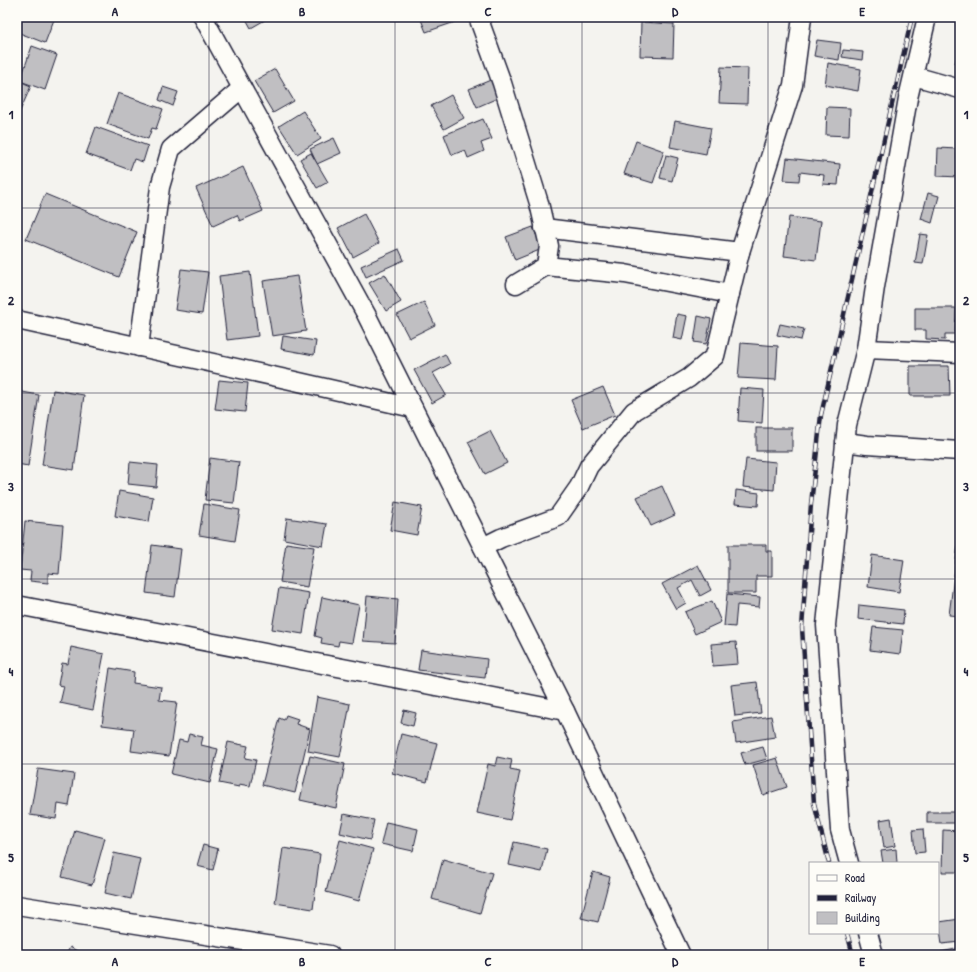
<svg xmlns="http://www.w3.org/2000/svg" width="977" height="972" font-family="'Patrick Hand',sans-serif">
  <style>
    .building { fill: #c0bfc2; stroke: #22223b }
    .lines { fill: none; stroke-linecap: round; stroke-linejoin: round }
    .street-casing { stroke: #22223b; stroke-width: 21 }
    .street { stroke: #fdfcf7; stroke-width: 18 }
    .rail-casing { stroke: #22223b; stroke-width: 4.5 }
    .rail { stroke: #fdfcf7; stroke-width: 3; stroke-dasharray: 9; stroke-linecap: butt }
    .grid { fill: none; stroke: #22223b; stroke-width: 1; stroke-opacity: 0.55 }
    .neatline { fill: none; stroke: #22223b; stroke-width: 1.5 }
    .grid-label { font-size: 13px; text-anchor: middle; font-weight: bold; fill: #22223b }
  </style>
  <rect width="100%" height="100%" fill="#f4f3ef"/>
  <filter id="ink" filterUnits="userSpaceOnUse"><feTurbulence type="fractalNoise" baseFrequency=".025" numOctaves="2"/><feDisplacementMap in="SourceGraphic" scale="8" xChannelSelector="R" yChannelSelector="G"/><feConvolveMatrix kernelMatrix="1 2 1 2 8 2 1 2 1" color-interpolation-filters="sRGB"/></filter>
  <g filter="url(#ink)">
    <!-- building -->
    <g class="building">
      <path d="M17,17H55L45,43L17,32Z"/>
      <path d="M245,17H270L251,28Z"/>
      <path d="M420,17H456L458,21L426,32Z"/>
      <path d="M641,22L674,24L673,57L640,56Z"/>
      <path d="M817,40L841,43L839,60L814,56Z"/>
      <path d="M32,46L57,55L45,90L20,81Z"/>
      <path d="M960,48V64L955,63Z"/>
      <path d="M843,50L863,52L862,60L842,57Z"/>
      <path d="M828,63L861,69L858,91L825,85Z"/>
      <path d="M721,67L748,68L747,104L719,103Z"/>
      <path d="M275,69L294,101L273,113L254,81Z"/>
      <path d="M493,79L500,97L477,107L469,89Z"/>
      <path d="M17,80L31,86L20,111L17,110Z"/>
      <path d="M163,87L178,92L173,106L159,100Z"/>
      <path d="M118,93L163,109L156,129L152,128L148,139L107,124Z"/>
      <path d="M451,95L464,118L444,129L431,106Z"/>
      <path d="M827,107L850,108L849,136L826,135Z"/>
      <path d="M303,111L321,139L297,154L279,126Z"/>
      <path d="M483,119L492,139L481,143L484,151L468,158L465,150L452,155L444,135Z"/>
      <path d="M675,121L711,128L706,154L670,147Z"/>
      <path d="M96,127L148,146L143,162L134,159L130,170L86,154Z"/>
      <path d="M334,138L341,153L317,164L310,149Z"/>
      <path d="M636,141L664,151L653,183L624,174Z"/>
      <path d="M938,148L957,149V159H960V177L937,176Z"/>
      <path d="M311,153L328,182L317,188L300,159Z"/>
      <path d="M666,155L678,158L672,181L660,178Z"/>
      <path d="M787,158L840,164L838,185L823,184L824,175L800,172L799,181L784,180Z"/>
      <path d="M243,167L263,211L240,221L237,215L213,226L196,188Z"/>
      <path d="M928,193L939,196L932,223L921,219Z"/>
      <path d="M45,194L137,232L119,277L26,239Z"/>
      <path d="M364,214L379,243L353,257L338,228Z"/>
      <path d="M789,217L821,221L816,260L784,256Z"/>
      <path d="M533,227L542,249L515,260L506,237Z"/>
      <path d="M920,234L928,235L923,264L915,263Z"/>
      <path d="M399,249L404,260L366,277L361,266Z"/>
      <path d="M181,269L208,272L202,314L175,310Z"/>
      <path d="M250,272L258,336L227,340L219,276Z"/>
      <path d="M385,274L401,302L386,311L369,283Z"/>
      <path d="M297,276L306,331L272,336L263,281Z"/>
      <path d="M424,302L435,325L409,338L397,315Z"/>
      <path d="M915,308H956L955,334H945V340L926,339V330H915Z"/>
      <path d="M677,314L687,316L682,340L673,338Z"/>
      <path d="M698,316L711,319L706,344L694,342Z"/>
      <path d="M780,324L804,329L801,340L777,335Z"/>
      <path d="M283,336L316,341L314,355L281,349Z"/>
      <path d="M741,343L778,346L776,380L738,378Z"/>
      <path d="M445,354L450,364L433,373L446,395L432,403L414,370Z"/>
      <path d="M910,366H949L950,396H910Z"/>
      <path d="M219,380L248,383L245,412L215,409Z"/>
      <path d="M603,387L615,415L583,428L571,400Z"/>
      <path d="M740,388L764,390L762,423L738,421Z"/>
      <path d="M53,390L84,395L74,470L42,465Z"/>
      <path d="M17,391L39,395L28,466L17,464Z"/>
      <rect x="756" y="428" width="36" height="23"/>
      <path d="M490,431L507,463L485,474L468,442Z"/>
      <path d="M210,458L239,462L234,503L205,500Z"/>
      <path d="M746,459L776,462L774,490L743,487Z"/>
      <path d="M130,462L158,465L156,487L128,484Z"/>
      <path d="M662,486L675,515L651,526L637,497Z"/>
      <path d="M736,490L759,493L758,506L735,504Z"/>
      <path d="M119,491L153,497L149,522L115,516Z"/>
      <path d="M395,502L422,507L417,535L390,530Z"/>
      <path d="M204,504L240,510L235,541L199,535Z"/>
      <path d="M287,518L327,524L323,546L284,539Z"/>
      <path d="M25,521L63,525L59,574L48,573V583L30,581L31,571L20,570Z"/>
      <path d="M959,537H960V616L949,615Z"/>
      <path d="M286,543L314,547L307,587L280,582Z"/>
      <path d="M152,545L181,549L175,597L146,593Z"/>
      <path d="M728,545H766V551H772V576H756V593H728Z"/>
      <path d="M872,555L904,560L899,592L868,587Z"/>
      <path d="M698,565L711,590L700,596L692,580L678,588L686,603L676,609L662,584Z"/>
      <path d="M279,588L309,593L303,634L272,629Z"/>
      <path d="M727,594L760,597L759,607L737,605L735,627L724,626Z"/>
      <path d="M367,596L398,599L395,643L363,641Z"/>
      <path d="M322,597L359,605L352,643L339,641L338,646L321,643L322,638L315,636Z"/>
      <path d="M712,601L721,622L695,634L685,612Z"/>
      <path d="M859,605L904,610L903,624L858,619Z"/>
      <path d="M873,627L903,630L900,654L870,650Z"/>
      <path d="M736,642L738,664L713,666L711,644Z"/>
      <path d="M71,647L104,654L93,710L60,703L64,686L58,685L62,663L68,664Z"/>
      <path d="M421,650L487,659L485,678L418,670Z"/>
      <path d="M110,668L134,672L133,683L161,687L159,700L177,702L169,756L131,751L134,729L102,725Z"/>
      <path d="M757,682L761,713L735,716L731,685Z"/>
      <path d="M317,697L350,704L340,757L308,751Z"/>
      <path d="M404,710L416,713L413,726L401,723Z"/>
      <path d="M286,715L298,719L296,724L310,729L295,793L262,785L279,718L284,720Z"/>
      <path d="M771,716L775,737L736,743L733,722Z"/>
      <path d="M189,734L203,737L201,745L218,749L210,783L171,774L179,740L187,742Z"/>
      <path d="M401,734L437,743L427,782L392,773Z"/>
      <path d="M228,742L248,746L245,758L256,760L250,786L239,784V787L219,783Z"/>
      <path d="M763,747L767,759L745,765L741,753Z"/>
      <path d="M310,756L345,764L336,808L300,800Z"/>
      <path d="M497,757L512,760L510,769L520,771L510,820L477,813L488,764L495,766Z"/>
      <path d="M777,758L787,787L763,795L753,765Z"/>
      <path d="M38,769L74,774L69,806L58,804L56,819L30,815Z"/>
      <rect x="927" y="812" width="33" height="11"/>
      <path d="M344,814L374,820L370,840L340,833Z"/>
      <path d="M891,818L895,846L884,848L880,820Z"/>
      <path d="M386,822L418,829L413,851L381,844Z"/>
      <path d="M923,829L925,852L915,853L913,830Z"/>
      <path d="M75,830L105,838L92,885L62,877Z"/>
      <path d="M943,830L960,831V872H942Z"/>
      <path d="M340,840L373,849L359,901L326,892Z"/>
      <path d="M514,842L547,849L542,872L509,865Z"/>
      <path d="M203,845L218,849L213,870L197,866Z"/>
      <path d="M283,848L320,854L313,909L275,903Z"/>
      <path d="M896,849L897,863H883L881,851Z"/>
      <path d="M114,853L140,859L131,899L105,893Z"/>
      <path d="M443,859L492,873L480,913L432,899Z"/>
      <path d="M593,872L610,877L598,922L581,918Z"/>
      <path d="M960,919V942L942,944L939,922Z"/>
      <path d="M70,947L84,955H66Z"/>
      <path d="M960,948V955H942L941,952Z"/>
    </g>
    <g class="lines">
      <defs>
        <g id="street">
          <path d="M203,17L366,314L565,711L681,955"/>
          <path d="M478,17L502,83L539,203L549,246L546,266L516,284"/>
          <path d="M914,76L960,89"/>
          <path d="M544,228L740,252L793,85L802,17"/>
          <path d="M546,266L625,274L730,294"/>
          <path d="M17,320L286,379L413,408"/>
          <path d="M139,347L160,187L171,149L242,88"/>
          <path d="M866,349L960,353"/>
          <path d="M845,442L867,445L960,451"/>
          <path d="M483,547L501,538L558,517L579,487L589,466L634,411L689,378L715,356L740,252"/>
          <path d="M17,605L565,711"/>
          <path d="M849,863L840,830L826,625L847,425L866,349L875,287L908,98L927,17"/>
          <path d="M17,905L330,955"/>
          <path d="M868,933L874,955"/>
        </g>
      </defs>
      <!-- street casing -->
      <use href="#street" class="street-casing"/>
      <!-- street -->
      <use href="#street" class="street"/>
      <defs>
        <g id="rail">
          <path d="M829,863L814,803L802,628L811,504L821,415L912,17"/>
          <path d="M847,933L853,955"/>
        </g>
      </defs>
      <!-- rail casing -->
      <use href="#rail" class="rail-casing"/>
      <!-- rail -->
      <use href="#rail" class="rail"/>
    </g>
  </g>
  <!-- grid -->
  <path class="grid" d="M209,17V955M395,17V955M582,17V955M768,17V955M17,208H960M17,393H960M17,579H960M17,764H960"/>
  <!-- margin -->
  <rect width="977" height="972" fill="none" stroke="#fdfcf7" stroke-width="44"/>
  <!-- legend -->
  <rect x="809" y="862" width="130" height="72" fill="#fdfcf7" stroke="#a5a5ac"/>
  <rect x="817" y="875" width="20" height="6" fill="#fdfcf7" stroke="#a5a5ac"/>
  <text x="845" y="882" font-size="12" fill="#22223b">Road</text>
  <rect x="817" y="895" width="20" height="6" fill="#22223b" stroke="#a5a5ac"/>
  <text x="845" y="902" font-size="12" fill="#22223b">Railway</text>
  <rect x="817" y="912" width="20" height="12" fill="#c0bfc2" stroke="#a5a5ac"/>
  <text x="845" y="922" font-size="12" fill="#22223b">Building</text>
  <rect x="22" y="22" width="933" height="928" class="neatline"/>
  <g class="grid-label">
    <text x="115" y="16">A</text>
    <text x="302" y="16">B</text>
    <text x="488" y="16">C</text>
    <text x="675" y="16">D</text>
    <text x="862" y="16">E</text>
    <text x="11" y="119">1</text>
    <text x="966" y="119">1</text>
    <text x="11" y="305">2</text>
    <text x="966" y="305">2</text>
    <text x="11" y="491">3</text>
    <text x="966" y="491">3</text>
    <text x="11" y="676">4</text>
    <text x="966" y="676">4</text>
    <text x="11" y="862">5</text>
    <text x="966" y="862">5</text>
    <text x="115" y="966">A</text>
    <text x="302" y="966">B</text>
    <text x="488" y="966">C</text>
    <text x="675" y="966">D</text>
    <text x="862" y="966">E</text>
  </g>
</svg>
